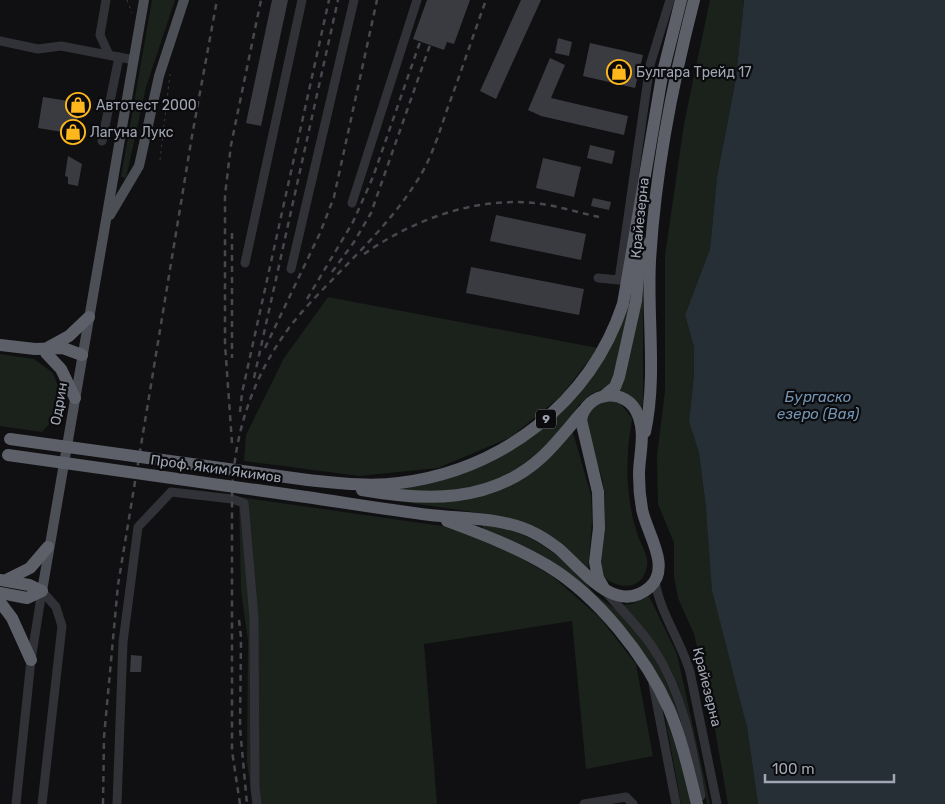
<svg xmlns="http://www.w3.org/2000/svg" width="945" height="804" font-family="Rubik,sans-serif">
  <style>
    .green { fill: #1a221b }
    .water { fill: #262f36 }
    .building { fill: #3a3b40 }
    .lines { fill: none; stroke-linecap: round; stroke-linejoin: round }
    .path { stroke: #37393e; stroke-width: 1; stroke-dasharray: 2.5 4; stroke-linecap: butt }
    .minor { stroke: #313237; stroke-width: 9 }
    .major { stroke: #4d4f57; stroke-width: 10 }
    .highway { stroke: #5d6069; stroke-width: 12 }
    .rail { stroke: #46484e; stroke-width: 2.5; stroke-dasharray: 6 5; stroke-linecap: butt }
    .highway-bridge { stroke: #5d6069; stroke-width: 12 }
    .labels { text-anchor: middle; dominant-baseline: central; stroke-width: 4.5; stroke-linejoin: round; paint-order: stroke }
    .shield { fill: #0b0b0d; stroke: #737882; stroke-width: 1 }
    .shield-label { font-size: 12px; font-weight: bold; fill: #a0a6b4 }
    .poi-label { font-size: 14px; fill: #a0a6b4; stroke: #0b0b0d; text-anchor: start }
    .street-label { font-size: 14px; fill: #a0a6b4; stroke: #0b0b0d }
    .water-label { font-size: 15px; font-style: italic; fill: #7394b3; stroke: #0b0b0d }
  </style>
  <rect width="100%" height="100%" fill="#101012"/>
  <!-- green -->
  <g class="green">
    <path d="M152,0H175L146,87L126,178L121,177Z"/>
    <path d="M710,0H744L736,78L717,177L710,249L685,315L694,347V374L689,422L699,453L706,508L747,727L758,804H728L712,712L694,634L678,598L674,576V543L658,504L657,456L665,391V256L684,124Z"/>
    <path d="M643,281V401L641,411L617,390Z"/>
    <path d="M328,297L598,348L562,395L511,437L438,468L359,476L244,461L246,435L284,358Z"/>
    <path d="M630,304L612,382L608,387L591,394L578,406L559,434L519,471L457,493L404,491L402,488L429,481L559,413Z"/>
    <path d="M0,354L34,359L53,373L61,394L57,415L42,432L0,426Z"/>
    <path d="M609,401L620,403L632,418C631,430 628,441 628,453C626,479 629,508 637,533C640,543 649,556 647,566C643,591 618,590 603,576C597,544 610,513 602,478C598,460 580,433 588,415C592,406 600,403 609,401Z"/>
    <path d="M572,429L591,495L592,521L588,571L500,516L397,501C446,500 491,503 533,471C548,460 560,442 572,429Z"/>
    <path d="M239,497L449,527L501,547L552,576L600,618L636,664L653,756L586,769L572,621L424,644L437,804H253L247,762L248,641L241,590Z"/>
    <path d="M484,524C523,529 552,548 579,575C585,581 590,589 596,595C602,600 609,604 615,609C652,643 672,689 686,737L665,694L590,597L483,529L482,526Z"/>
    <path d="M649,596L677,654L710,804H707C698,759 692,711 671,670C658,646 639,626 622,605L632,604Z"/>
    <path d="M665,716L679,755L691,804H681Z"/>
  </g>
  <!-- water -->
  <path class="water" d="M744,0H945V804H758L747,727L712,590L706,508L699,453L689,422L694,374V347L685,315L710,249L717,177L736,78Z"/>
  <!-- building -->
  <g class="building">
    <path d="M272,0H288L261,126L246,123Z"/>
    <path d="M427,0H470L454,44L447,42L444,50L413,39Z"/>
    <path d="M521,0H541L496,99L480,91Z"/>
    <path d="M558,38L572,42L569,56L555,53Z"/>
    <path d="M590,43L643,55L635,88L583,76Z"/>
    <path d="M550,58L565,65L551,98L628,116L624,135L541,116L528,110Z"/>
    <path d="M43,97L81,103L75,134L38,128Z"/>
    <path d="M590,145L615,151L612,164L587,158Z"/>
    <path d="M68,156L82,164L78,186L68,184V177L65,176Z"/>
    <path d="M543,158L581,167L574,197L536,188Z"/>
    <path d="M593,198L611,202L609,210L591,206Z"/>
    <path d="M496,215L586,234L581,260L490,241Z"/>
    <path d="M471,267L584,289L579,315L466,293Z"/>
    <path d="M131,655L142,656L141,672H130Z"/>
  </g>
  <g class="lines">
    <!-- path -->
    <g class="path">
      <path d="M127,0L132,13"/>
      <path d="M160,160L170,74"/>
    </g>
    <!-- minor -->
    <g class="minor">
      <path d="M106,0L100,35L109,55"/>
      <path d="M0,41L38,49L61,46L134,60"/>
      <path d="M102,141L119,57"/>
      <path d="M352,203L417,0"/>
      <path d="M245,263L302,0"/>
      <path d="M291,269L354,0"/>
      <path d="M598,278L619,280L650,65L670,0"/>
      <path d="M655,581C660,613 681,641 690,672L717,804"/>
      <path d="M42,591L56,607L62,626L42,804"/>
      <path d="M606,592C622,611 640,628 653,648C683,693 692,744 701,796"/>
      <path d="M653,684L676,804"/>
      <path d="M16,804L31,660L42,591"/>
      <path d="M117,804L123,642L138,527L171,492L232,499L244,503L254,618L255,788L257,804"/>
      <path d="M584,804L626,797L633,804"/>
    </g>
    <!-- major -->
    <g class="major">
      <path d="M110,215L139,166L159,76L184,0"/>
      <path d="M42,591L144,0"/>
    </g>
    <!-- highway -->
    <g class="highway">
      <path d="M0,345L35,349L63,348L82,355"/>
      <path d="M49,347L69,336L89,317"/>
      <path d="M46,353L61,369L75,398"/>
      <path d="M604,396L615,387L619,377L636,301L641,242"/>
      <path d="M645,432C657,377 647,317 650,261C655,173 672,85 694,0"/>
      <path d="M308,480C338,483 369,487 399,483C502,470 590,403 623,304L662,76L681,0"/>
      <path d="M362,490C425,501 491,504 542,457C557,443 569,427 583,411"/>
      <path d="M306,497C347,503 388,510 430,515C463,519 503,517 534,533C543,537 551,543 559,549C582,569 616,617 650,587C672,567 646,532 642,509C640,498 639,486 639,475C639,455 646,435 638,415C627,386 586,391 581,420L598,492L599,528L595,562L598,578L605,590"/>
      <path d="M447,521C482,534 516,547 548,566C598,596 646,657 669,709C682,740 689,772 697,804"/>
      <path d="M0,580L29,585L42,591L27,598L0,593"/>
      <path d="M6,580L30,568L48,547"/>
      <path d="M0,602L12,618L31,660"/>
    </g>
    <!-- rail -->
    <g class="rail">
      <path d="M232,233V358"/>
      <path d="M364,254C414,219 479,195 542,204C561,207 580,213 599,217"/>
      <path d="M332,272L354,242L371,213L430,45"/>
      <path d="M307,299L353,222L373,177L420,42"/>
      <path d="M265,348L320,233L334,197L377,0"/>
      <path d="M254,378L338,0"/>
      <path d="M240,412L242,393L329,0"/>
      <path d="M232,443L225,344V195L231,145L261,0"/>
      <path d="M239,620L241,637L240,728L247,804"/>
      <path d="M103,804L104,737L118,585L192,136L217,0"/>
      <path d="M240,804L232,751V499C233,426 259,357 310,303C346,264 386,229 415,184C431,161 439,133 448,107C461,72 473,36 486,0"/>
    </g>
    <!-- highway-bridge -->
    <g class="highway-bridge">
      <path d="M10,439L308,480"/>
      <path d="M8,455L306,497"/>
    </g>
  </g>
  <!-- icons -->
  <defs>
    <symbol id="shop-ring" viewBox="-11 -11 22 22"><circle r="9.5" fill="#0b0b0d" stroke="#ffb81b" stroke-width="1.5"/><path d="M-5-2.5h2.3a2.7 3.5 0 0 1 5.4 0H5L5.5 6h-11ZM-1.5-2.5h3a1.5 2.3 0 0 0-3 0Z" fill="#ffb81b"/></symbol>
  </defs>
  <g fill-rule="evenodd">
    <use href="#shop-ring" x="605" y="58" width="28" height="28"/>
    <use href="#shop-ring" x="64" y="91" width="28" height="28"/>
    <use href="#shop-ring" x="59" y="118" width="28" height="28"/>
  </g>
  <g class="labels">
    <!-- shield labels -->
    <rect class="shield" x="536" y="409.5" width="20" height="19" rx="4"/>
    <g class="shield-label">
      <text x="546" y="419">9</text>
    </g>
    <!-- poi labels -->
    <g class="poi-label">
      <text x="636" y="72">Булгара Трейд 17</text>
      <text x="96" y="105">Автотест 2000</text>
      <text x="90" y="132">Лагуна Лукс</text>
    </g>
    <!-- street labels -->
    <g class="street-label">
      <text transform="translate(640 218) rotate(-84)">Крайезерна</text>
      <text transform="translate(59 404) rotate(-80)">Одрин</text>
      <text transform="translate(216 469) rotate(8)">Проф. Яким Якимов</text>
      <text transform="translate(707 687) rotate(76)">Крайезерна</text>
    </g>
    <!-- water labels -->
    <g class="water-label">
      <text x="818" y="397">Бургаско<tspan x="818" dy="17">езеро (Вая)</tspan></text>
    </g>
  </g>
  <!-- scale -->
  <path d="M765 774v8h129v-8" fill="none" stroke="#a0a6b4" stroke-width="2.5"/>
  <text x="772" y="774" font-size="15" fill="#a0a6b4" stroke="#0b0b0d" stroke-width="4" paint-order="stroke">100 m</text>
</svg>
